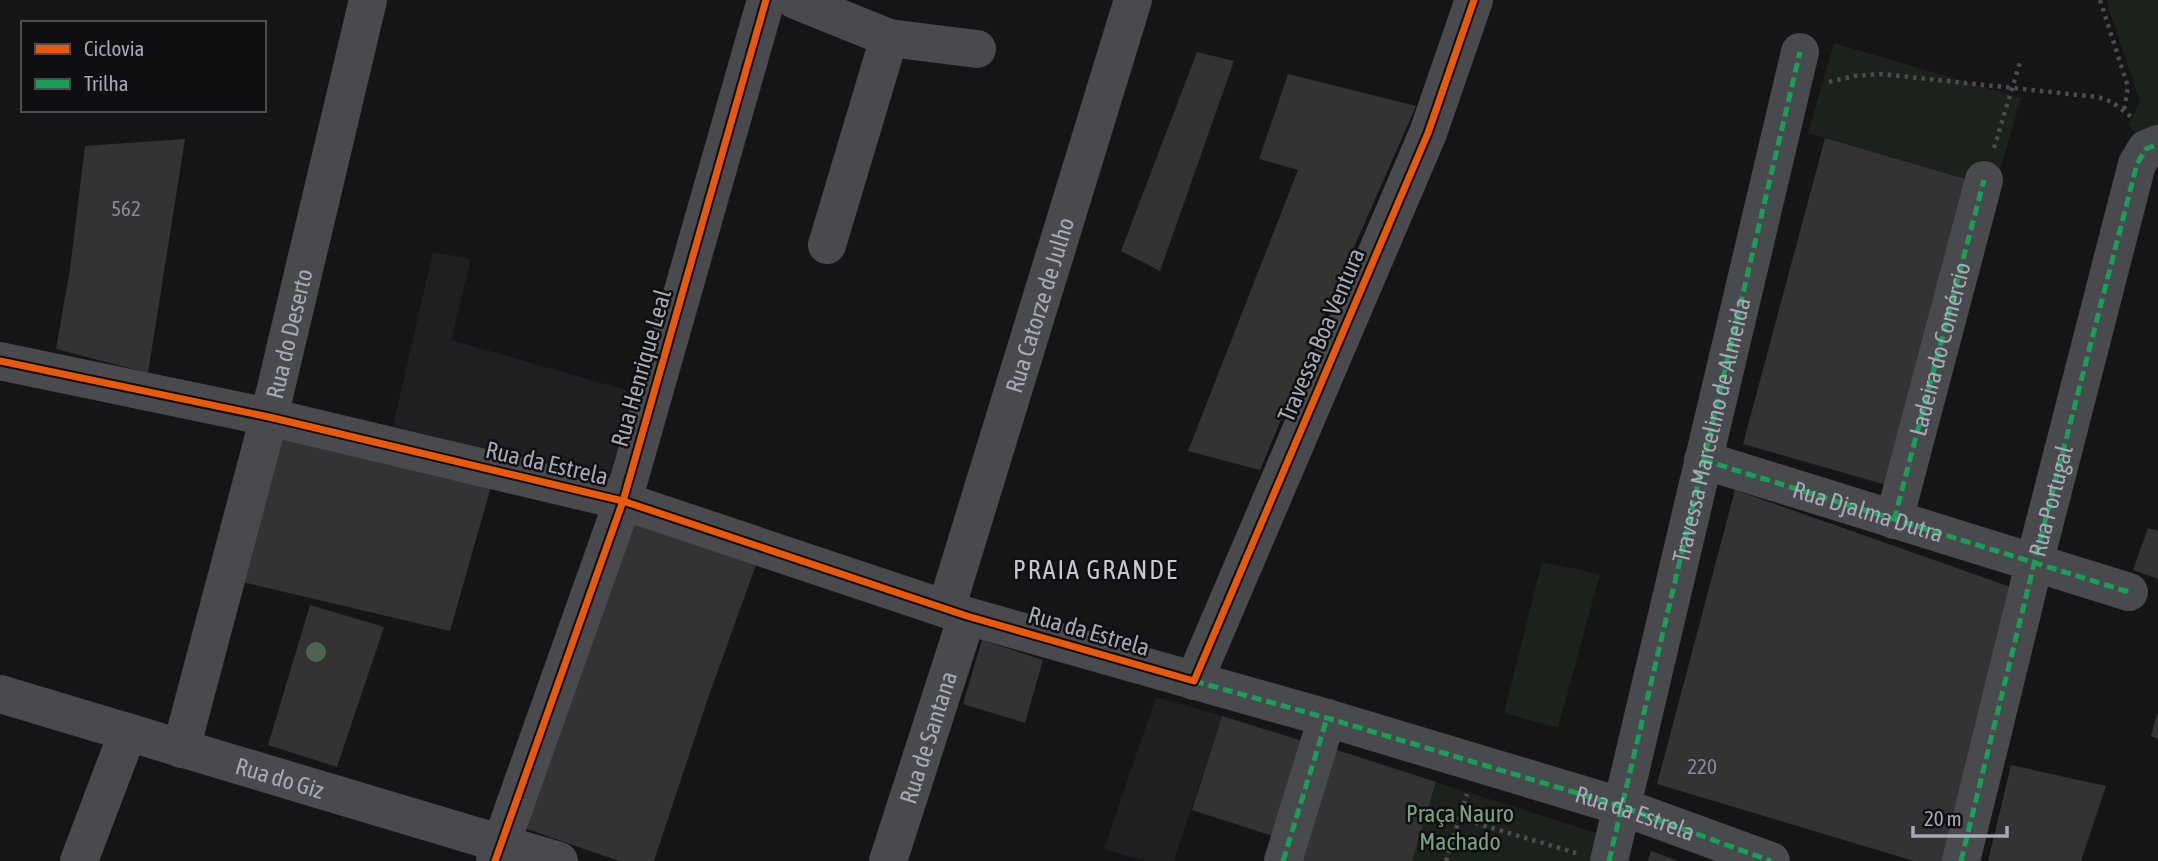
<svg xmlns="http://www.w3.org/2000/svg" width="2158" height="861" font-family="'Asap Condensed',sans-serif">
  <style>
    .built { fill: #1f1f21 }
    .green { fill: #1b221c }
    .building { fill: #333334 }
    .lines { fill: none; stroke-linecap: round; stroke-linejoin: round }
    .path { stroke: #4b4c50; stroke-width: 4.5; stroke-dasharray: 3.5 5; stroke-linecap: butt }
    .minor { stroke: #494a4e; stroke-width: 38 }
    .quiet { stroke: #1a9f57; stroke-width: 5; stroke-dasharray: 10 5; stroke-linecap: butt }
    .cycleway-casing { stroke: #0f0f11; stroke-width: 11 }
    .cycleway { stroke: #e8590c; stroke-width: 7 }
    .tree { fill: #4e6350 }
    .labels { text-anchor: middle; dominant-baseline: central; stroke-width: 5; stroke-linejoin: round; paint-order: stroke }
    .number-label { font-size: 21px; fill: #898c96 }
    .street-label { font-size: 24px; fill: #a6aab7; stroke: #0f0f11 }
    .park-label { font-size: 24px; fill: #7ca280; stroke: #0f0f11 }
    .neighbourhood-label { font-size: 26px; letter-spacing: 2px; fill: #c7c9d2; stroke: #0f0f11 }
  </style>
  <rect width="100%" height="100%" fill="#151515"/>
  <!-- built -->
  <g class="built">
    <path d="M433,252L471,259L451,340L647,396L624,485L393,426Z"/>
    <path d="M1156,697L1222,716L1174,861H1144L1104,849Z"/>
  </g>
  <!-- green -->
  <g class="green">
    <path d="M2106,0H2158V132L2139,138L2129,124L2140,101Z"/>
    <path d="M1834,43L2021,98L1995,187L1808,133Z"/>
    <path d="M1542,562L1600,574L1558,728L1504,713Z"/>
    <path d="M1436,782L1600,834L1594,861H1412Z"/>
  </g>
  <!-- building -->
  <g class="building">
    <path d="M1197,52L1234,61L1160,271L1121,251Z"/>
    <path d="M1288,74L1416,106L1332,297L1260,470L1188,451L1298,170L1259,159Z"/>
    <path d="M1825,138L1973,181L1890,486L1743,444Z"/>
    <path d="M185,139L148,373L56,349L70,269L85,146Z"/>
    <path d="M276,432L492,483L450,631L234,580Z"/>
    <path d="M1735,490L2022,591L1948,861H1914L1657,784Z"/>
    <path d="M631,519L757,562L708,698L654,861H619L518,826Z"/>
    <path d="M2148,528L2158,531V579L2133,570Z"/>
    <path d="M310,605L384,627L337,767L268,745Z"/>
    <path d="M982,640L1043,660L1025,723L963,704Z"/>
    <path d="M2157,714H2158V739L2151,736Z"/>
    <path d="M1222,716L1303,741L1273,836L1192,810Z"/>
    <path d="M1325,746L1436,782L1412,861H1291Z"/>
    <path d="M2011,765L2106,786L2081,861H1988Z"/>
    <path d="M1651,851L1678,861H1648Z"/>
  </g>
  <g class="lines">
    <!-- path -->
    <g class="path">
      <path d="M2100,0L2128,87L2124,110"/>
      <path d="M1829,82L1854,76L1881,74L2098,97L2112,102L2134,119"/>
      <path d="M1994,148L2020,62"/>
      <path d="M1459,818L1576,853"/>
      <path d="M1446,861L1467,794"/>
    </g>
    <!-- minor -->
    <g class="minor">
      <path d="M795,0L889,38L827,245"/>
      <path d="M889,38L977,49"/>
      <path id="s1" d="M0,361L269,417L623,501L967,616L1327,718L1620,806L1771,861"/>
      <path d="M1703,460L2129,592"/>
      <path id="s2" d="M1894,520L1984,180"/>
      <path id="s3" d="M946,609L1133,0"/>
      <path d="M1194,681L1428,133L1474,0"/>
      <path id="s4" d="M0,694L559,861"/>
      <path id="s5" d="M181,749L269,417L368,0"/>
      <path d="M79,861L128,732"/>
      <path d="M495,861L623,501L766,0"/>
      <path id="s6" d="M888,861L967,616"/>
      <path d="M1283,861L1327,718"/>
      <path id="s7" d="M1609,861L1800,52"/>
      <path id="s8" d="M1961,861L2034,564L2137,164L2146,149L2158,144"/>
    </g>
    <!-- quiet -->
    <g class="quiet">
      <path id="s9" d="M1703,460L2129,592"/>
      <path d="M1894,520L1984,180"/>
      <path d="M1194,681L1327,718L1620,806L1771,861"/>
      <path d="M1283,861L1327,718"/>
      <path d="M1609,861L1800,52"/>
      <path d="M1961,861L2034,564L2137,164L2146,149L2158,144"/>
    </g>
    <defs>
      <g id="cycleway">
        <path d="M0,361L269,417L623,501L967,616L1194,681L1428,133L1474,0"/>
        <path d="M495,861L623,501L766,0"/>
      </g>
    </defs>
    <!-- cycleway casing -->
    <use href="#cycleway" class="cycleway-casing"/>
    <!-- cycleway -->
    <use href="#cycleway" class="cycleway"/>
  </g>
  <!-- trees -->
  <circle class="tree" cx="316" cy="652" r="10"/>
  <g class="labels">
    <!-- number labels -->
    <g class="number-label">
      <text x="126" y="208">562</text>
      <text x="1702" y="766">220</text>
    </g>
    <!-- street labels -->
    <g class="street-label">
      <text stroke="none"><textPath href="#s3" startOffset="318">Rua Catorze de Julho</textPath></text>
      <text stroke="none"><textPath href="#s5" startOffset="429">Rua do Deserto</textPath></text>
      <text transform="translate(1321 335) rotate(-67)">Travessa Boa Ventura</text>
      <text stroke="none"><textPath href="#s2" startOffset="177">Ladeira do Comércio</textPath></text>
      <text transform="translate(641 368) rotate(-74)">Rua Henrique Leal</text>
      <text stroke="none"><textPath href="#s7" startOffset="443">Travessa Marcelino de Almeida</textPath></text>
      <text transform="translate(547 463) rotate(13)">Rua da Estrela</text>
      <text stroke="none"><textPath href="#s8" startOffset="371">Rua Portugal</textPath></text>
      <text stroke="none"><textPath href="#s9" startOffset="173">Rua Djalma Dutra</textPath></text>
      <text transform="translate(1089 631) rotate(16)">Rua da Estrela</text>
      <text stroke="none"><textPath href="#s6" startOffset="130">Rua de Santana</textPath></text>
      <text stroke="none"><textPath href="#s4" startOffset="292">Rua do Giz</textPath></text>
      <text stroke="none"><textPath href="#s1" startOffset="1698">Rua da Estrela</textPath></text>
    </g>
    <!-- park labels -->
    <g class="park-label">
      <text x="1460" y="813">Praça Nauro<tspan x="1460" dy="28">Machado</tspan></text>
    </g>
    <!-- neighbourhood labels -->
    <g class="neighbourhood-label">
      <text x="1096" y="570">PRAIA GRANDE</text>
    </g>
  </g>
  <!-- legend -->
  <rect x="21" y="21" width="245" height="91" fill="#0f0f11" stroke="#4b4d53" stroke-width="2"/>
  <rect x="35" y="44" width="35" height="10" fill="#e8590c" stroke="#4b4d53" stroke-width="2"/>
  <text x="84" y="56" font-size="21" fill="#a6aab7">Ciclovia</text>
  <rect x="35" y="79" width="35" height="10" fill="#1a9f57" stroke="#4b4d53" stroke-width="2"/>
  <text x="84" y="91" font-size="21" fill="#a6aab7">Trilha</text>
  <!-- scale -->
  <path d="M1913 826v10h94v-10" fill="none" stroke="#a6aab7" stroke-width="3.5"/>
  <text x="1924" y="826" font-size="21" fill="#a6aab7" stroke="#0f0f11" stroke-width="5" paint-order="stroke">20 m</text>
</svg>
